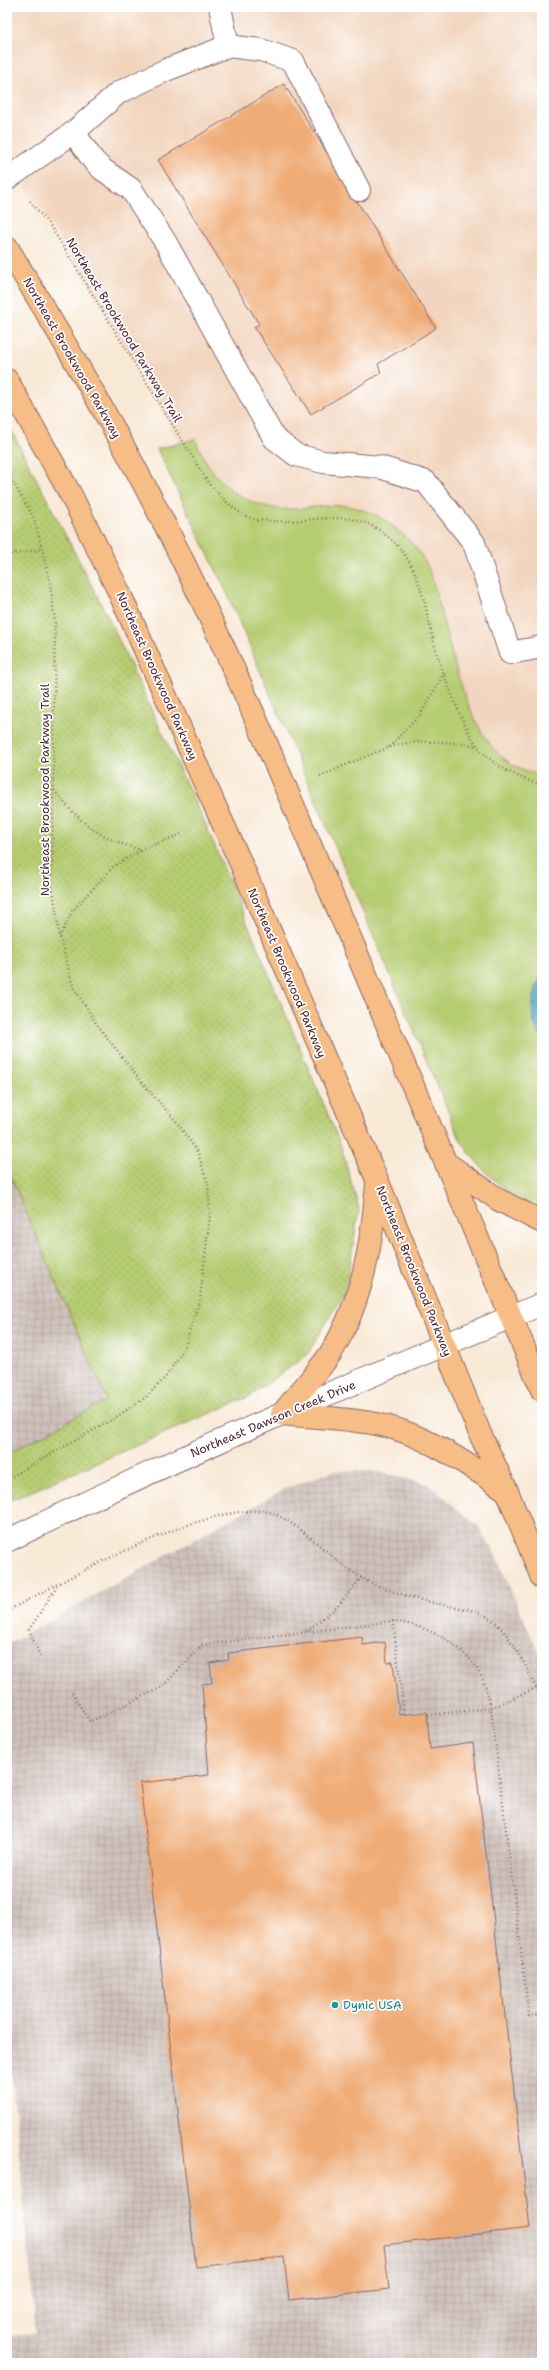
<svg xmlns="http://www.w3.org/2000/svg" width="549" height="2370" font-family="'Shantell Sans',sans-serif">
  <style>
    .built { fill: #f2d5be }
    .industrial { fill: url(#industrial-grid) }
    .grass { fill: url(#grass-dots); stroke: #80764e }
    .park { fill: #b5cc71; stroke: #80764e }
    .water { fill: url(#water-waves); stroke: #4a647a }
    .building { fill: #efac77 }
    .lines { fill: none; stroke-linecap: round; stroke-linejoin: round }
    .minor-casing { stroke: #876667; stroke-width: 24 }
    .major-casing { stroke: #876667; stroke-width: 24 }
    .path { stroke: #876667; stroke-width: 2.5; stroke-dasharray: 1 3; stroke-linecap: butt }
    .minor { stroke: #fff; stroke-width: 22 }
    .major { stroke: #f6be86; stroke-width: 22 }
    .culture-dot { fill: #0f9aa8; stroke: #fff; stroke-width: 1.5 }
    .labels { text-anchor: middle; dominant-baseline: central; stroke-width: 3.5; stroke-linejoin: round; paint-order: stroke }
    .street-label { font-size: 12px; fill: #4a1f2b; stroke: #fff }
    .culture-label { font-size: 12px; fill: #0d838f; stroke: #fff; text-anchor: start }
  </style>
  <defs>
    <pattern id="industrial-grid" width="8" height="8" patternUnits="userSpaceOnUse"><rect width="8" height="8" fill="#cfc1ba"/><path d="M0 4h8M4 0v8" fill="none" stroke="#b3a5a0"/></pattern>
    <pattern id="grass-dots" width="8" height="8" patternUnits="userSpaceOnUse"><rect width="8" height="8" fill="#b5cc71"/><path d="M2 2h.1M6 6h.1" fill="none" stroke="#9daf62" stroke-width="1.8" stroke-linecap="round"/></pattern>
    <pattern id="water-waves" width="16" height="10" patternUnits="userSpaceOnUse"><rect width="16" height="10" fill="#49a8c8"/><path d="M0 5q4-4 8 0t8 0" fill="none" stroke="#3f88a3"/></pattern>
  </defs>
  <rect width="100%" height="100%" fill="#fff"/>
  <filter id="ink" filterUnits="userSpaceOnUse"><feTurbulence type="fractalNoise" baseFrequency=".025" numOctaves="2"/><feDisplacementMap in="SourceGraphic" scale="8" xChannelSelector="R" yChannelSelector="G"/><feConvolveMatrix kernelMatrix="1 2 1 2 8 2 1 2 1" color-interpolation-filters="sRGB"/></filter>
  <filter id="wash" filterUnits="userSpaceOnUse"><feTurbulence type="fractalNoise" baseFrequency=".012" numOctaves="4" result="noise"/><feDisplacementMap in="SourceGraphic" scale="16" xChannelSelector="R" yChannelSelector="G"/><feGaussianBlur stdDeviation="0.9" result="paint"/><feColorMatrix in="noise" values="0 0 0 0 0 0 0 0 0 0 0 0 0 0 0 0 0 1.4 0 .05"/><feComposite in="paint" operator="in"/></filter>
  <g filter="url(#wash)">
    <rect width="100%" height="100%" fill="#f8e9d6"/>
    <!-- built -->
    <path class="built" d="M7,7H542V1211L508,1193L488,1176L460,1139L226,591L157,449L180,443L103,306L43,212L7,161Z"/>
    <!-- industrial -->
    <g class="industrial">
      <path d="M7,1168L107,1400L7,1454Z"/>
      <path d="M334,1471H375L428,1484L478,1526L496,1556L542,1660V2363H7V2337L36,2333L7,2025V1645L286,1488Z"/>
    </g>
    <!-- grass -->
    <path class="grass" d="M7,422L108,617L208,830L340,1143L359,1209L346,1290L307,1355L250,1396L7,1502V1454L107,1400L7,1168Z"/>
    <!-- park -->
    <path class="park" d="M195,439C211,479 237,504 281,509C303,511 325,503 347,506C374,510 396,526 413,545C430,562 434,585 440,608C451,650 467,728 502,757C514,767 527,771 542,776V1211C503,1190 485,1177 460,1139L226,591L157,449Z"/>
    <!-- water -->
    <path class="water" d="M542,973V1037C526,1019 533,992 542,973Z"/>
    <g id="blocks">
      <!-- building -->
      <g class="building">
        <path d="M284,84L436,328L378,364L381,373L311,414L254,327L259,324L158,160Z"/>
        <path d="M362,1637L363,1645L385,1642L387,1663L393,1662L399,1715L427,1712L430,1749L473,1743L530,2228L384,2245L389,2289L289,2300L284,2257L196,2267L140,1783L209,1775L202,1684L212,1683L210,1663L229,1660L228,1653Z"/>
      </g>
    </g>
  </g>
  <g filter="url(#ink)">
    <use href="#blocks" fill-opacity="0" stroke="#876667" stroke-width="1"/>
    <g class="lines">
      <defs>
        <g id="minor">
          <path d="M220,7L228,46"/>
          <path d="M74,132L92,159L102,169L131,189L166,243L274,438L296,455L323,462L380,467L426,482L474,543L510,653L542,647"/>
          <path d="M7,179L74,132L118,93L166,70L228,46L261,50L293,61L359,190"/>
          <path d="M7,1541C182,1454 362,1379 542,1304"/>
        </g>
        <g id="major">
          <path d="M7,247C67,346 127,447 178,551C230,656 275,763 321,870C396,1043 469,1217 542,1390"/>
          <path d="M7,380L71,495L119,592L242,866L378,1182L481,1436L507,1491L542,1578"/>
          <path d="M449,1165L499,1200L542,1222"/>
          <path d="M282,1414C298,1393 318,1373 332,1351C363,1300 372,1242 377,1184"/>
          <path d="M282,1414C312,1417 342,1418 371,1423C421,1431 466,1463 507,1491"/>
        </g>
      </defs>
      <!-- minor casing -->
      <use href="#minor" class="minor-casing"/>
      <!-- major casing -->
      <use href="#major" class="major-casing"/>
      <!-- path -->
      <g class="path">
        <path d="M30,201L51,227L209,484C222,497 235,513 253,519C258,521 266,520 271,521C313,524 351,505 387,536C422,564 424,607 435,647C441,669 464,730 478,747C492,765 520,779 542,785"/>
        <path d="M7,472L34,518L50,581L55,623L52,884L60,938L73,986L96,1023L143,1084L176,1121L198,1153L208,1184L210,1215L200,1299L184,1349L165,1378L146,1397L113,1419L7,1479"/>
        <path d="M7,555L43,549"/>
        <path d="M389,747L420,715L444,673"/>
        <path d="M320,776C342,767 365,756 388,748C415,738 449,742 477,746"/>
        <path d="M54,790C80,824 100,838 141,850"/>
        <path d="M60,937L72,911L114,866L141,850L181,834"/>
        <path d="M7,1611C58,1584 224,1490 277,1515C315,1534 340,1572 381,1587C399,1594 419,1600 439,1604C455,1608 473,1608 488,1617C511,1631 531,1676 542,1701"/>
        <path d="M393,1621L404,1714"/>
        <path d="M307,1631L336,1608L362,1577"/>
        <path d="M40,1656L29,1630L57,1586"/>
        <path d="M72,1693L90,1722L162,1687L202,1645L393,1621C424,1625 458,1641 476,1667C484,1679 488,1694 491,1708L529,2016L542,2014"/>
        <path d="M428,1715L491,1708L536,1688"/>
      </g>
      <!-- minor -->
      <use href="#minor" class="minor"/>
      <!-- major -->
      <use href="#major" class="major"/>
    </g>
  </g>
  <!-- markers -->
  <circle class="culture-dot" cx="335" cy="2005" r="4"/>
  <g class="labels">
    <!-- street labels -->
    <g class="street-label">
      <text transform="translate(124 330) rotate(59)">Northeast Brookwood Parkway Trail</text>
      <text transform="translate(72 358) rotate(60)">Northeast Brookwood Parkway</text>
      <text transform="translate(157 676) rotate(66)">Northeast Brookwood Parkway</text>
      <text transform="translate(45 790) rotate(-90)">Northeast Brookwood Parkway Trail</text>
      <text transform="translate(287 973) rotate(67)">Northeast Brookwood Parkway</text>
      <text transform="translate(414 1271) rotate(68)">Northeast Brookwood Parkway</text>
      <text transform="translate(273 1419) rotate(-23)">Northeast Dawson Creek Drive</text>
    </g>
    <!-- culture labels -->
    <g class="culture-label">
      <text x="343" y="2005">Dynic USA</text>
    </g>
  </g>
  <!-- margin -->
  <rect width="549" height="2370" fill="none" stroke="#fff" stroke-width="24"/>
</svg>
